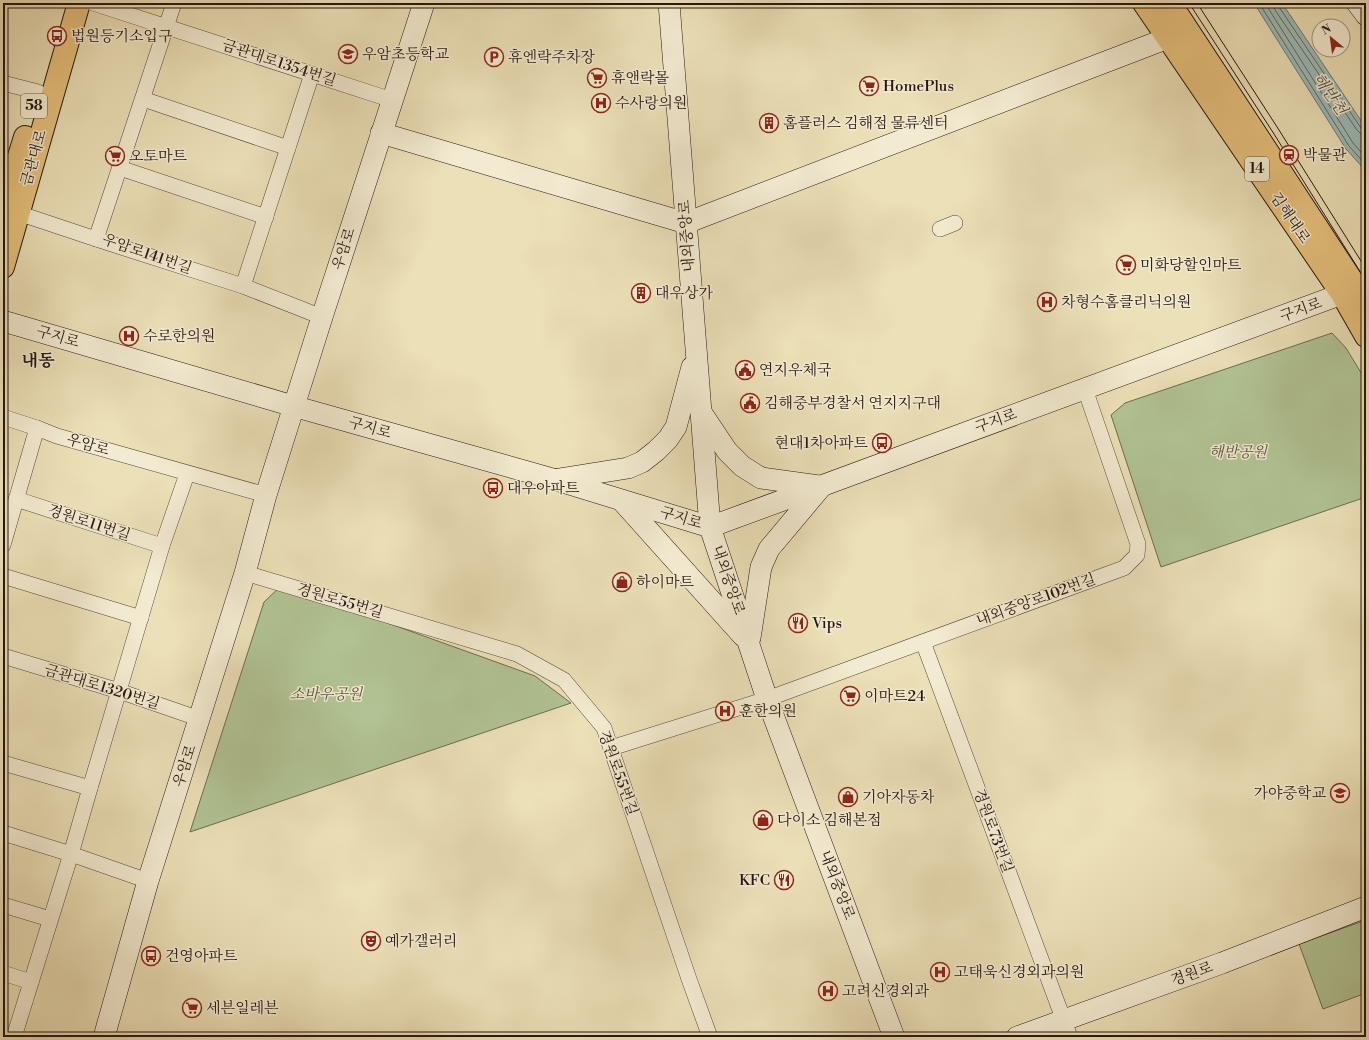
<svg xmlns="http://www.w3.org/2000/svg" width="1369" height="1040" font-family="'Libre Bodoni','Noto Serif KR',serif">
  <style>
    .green { fill: #b1c394; stroke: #6c6c51 }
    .water { fill: #9cbbb8; stroke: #6d7974 }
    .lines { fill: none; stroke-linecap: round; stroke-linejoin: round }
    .shore { stroke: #616863; stroke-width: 1 }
    .street-casing { stroke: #584838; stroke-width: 16 }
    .secondary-casing { stroke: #26150e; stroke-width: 22 }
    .primary-casing { stroke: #26150e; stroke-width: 24 }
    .street { stroke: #f3ebd1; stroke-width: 15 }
    .secondary { stroke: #f3ebd1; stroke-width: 21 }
    .primary { stroke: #e6c07c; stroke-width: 22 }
    .tram { stroke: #26150e; stroke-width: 1 }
    .labels { text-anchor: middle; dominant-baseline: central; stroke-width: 3; stroke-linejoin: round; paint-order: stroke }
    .shield { fill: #f3ebd1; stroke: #645548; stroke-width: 1 }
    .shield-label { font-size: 14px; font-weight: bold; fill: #26150e }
    .poi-label { font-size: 15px; fill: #26150e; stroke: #f3ebd1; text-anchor: start }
    .street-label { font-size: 15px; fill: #26150e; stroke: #f3ebd1 }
    .park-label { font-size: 15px; font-style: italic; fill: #57523d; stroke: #f3ebd1 }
    .water-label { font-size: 16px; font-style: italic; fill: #4f4f4a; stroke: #f3ebd1 }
    .quarter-label { font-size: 17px; font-weight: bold; fill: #26150e; stroke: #f3ebd1 }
  </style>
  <rect width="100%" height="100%" fill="#ece0b8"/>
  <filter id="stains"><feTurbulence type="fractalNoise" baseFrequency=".005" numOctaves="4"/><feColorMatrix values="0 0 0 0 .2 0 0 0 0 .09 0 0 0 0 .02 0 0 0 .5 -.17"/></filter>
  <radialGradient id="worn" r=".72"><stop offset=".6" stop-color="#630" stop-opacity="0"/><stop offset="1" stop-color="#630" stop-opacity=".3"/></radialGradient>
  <!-- green -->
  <g class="green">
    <path d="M1332,333L1346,348L1366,381V497L1161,567L1111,415L1125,403Z"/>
    <path d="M282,585L535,676L571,703L190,832L264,602Z"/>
    <path d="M1366,920V993L1323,1009L1299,944Z"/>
  </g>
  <!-- water -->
  <path class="water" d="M1254,3H1282L1366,128V171L1346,149Z"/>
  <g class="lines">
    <!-- shore -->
    <g class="shore">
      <path d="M1259,3L1349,146L1366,165"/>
      <path d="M1265,3L1353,143L1366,158"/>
      <path d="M1273,3L1275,10L1357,130L1361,134L1366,135"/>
      <path d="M1279,3V7L1361,128L1366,130"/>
    </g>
    <defs>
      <g id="street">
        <path d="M93,3L392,100"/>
        <path d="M3,83L38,92"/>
        <path d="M143,99L288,148"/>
        <path d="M120,168L266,217"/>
        <path d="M18,213L96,239L243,286L322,317"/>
        <path d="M940,229L955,223"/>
        <path d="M96,239L174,3"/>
        <path d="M243,286L312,74"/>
        <path d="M3,417L37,428L57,436L266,495"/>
        <path d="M16,499L162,546"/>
        <path d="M3,545L37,428"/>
        <path d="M245,573L517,654L564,680L604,728L689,979L710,1037"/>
        <path d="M3,576L141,618"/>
        <path d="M923,642L1070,1037"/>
        <path d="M3,656L119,691L200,719"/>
        <path d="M611,748L767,699L1124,568L1137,555L1138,544L1085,389"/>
        <path d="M3,763L90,788"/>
        <path d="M3,833L71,854L148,881"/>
        <path d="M3,905L50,919"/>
        <path d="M3,973L31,982"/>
        <path d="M14,1037L71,854L90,788L162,546L187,474"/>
      </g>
      <g id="secondary">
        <path d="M669,3L710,527L767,699L894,1037"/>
        <path d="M1357,3L1366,15"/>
        <path d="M381,133L686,223L1168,38"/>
        <path d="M3,321L293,406L553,479L710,527L1358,288"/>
        <path d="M701,412L727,451L742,466L761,478L819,486"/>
        <path d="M559,479L628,468L642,462L656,451L668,439L676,427L692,367"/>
        <path d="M622,501L743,636"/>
        <path d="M750,638L761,567L769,549L821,487"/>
        <path d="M104,1037L148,881L245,573L266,495L322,317L424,3"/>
        <path d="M1017,1037L1222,963L1366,907"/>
      </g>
      <g id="primary">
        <path d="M1144,3L1342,294L1366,336"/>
        <path d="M1170,3L1366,302"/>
        <path d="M3,208L25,137"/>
        <path d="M3,267L79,3"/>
      </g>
    </defs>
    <!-- street casing -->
    <use href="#street" class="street-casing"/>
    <!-- secondary casing -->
    <use href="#secondary" class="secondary-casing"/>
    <!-- primary casing -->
    <use href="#primary" class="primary-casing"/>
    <!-- street -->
    <use href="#street" class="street"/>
    <!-- secondary -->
    <use href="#secondary" class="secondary"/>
    <!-- primary -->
    <use href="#primary" class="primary"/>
    <!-- tram -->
    <g class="tram">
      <path d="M1189,3L1274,134L1366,281"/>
      <path d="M1197,3L1279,130L1366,269"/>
    </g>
  </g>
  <!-- icons -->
  <defs>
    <symbol id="bus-ring" viewBox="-11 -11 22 22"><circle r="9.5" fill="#f3ebd1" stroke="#8f2418" stroke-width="1.5"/><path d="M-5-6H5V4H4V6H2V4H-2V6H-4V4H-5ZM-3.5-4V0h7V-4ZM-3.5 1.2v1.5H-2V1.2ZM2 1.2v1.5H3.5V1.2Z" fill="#8f2418"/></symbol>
    <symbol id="school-ring" viewBox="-11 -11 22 22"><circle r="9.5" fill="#f3ebd1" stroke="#8f2418" stroke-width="1.5"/><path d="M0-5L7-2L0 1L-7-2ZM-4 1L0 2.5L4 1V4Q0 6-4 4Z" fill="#8f2418"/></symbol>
    <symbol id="parking-ring" viewBox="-11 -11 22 22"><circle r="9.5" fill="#f3ebd1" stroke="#8f2418" stroke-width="1.5"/><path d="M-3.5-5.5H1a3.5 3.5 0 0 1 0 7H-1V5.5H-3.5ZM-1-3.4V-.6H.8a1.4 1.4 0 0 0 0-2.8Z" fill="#8f2418"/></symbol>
    <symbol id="supermarket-ring" viewBox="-11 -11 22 22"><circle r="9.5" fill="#f3ebd1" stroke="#8f2418" stroke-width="1.5"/><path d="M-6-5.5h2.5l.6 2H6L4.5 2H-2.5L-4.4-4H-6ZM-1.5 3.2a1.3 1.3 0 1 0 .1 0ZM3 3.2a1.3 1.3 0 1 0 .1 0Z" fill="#8f2418"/></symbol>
    <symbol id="hospital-ring" viewBox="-11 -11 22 22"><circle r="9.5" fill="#f3ebd1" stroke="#8f2418" stroke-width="1.5"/><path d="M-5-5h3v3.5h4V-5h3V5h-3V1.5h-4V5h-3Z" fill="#8f2418"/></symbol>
    <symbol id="building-ring" viewBox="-11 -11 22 22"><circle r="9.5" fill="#f3ebd1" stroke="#8f2418" stroke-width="1.5"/><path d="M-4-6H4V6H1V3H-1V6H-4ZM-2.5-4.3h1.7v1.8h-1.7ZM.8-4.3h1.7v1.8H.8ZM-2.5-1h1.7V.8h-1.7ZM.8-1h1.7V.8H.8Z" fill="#8f2418"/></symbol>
    <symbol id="station-ring" viewBox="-11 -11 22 22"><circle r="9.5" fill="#f3ebd1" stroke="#8f2418" stroke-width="1.5"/><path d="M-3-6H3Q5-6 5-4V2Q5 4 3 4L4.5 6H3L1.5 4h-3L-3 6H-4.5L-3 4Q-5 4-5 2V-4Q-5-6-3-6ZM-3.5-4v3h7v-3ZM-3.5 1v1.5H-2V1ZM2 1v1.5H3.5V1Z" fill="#8f2418"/></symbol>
    <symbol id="civic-ring" viewBox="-11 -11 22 22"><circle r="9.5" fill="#f3ebd1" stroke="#8f2418" stroke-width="1.5"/><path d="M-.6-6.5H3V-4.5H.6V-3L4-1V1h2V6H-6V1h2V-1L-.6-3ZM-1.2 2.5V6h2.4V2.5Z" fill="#8f2418"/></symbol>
    <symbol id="shop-ring" viewBox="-11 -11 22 22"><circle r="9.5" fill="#f3ebd1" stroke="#8f2418" stroke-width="1.5"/><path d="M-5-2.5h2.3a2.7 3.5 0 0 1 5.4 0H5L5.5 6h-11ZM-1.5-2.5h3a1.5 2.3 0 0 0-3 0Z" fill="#8f2418"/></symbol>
    <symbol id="restaurant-ring" viewBox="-11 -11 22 22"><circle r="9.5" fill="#f3ebd1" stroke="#8f2418" stroke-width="1.5"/><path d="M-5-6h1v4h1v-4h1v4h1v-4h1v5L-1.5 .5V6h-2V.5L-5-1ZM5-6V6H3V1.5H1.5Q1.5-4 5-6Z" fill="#8f2418"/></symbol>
    <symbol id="theatre-ring" viewBox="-11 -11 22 22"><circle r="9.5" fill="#f3ebd1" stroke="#8f2418" stroke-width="1.5"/><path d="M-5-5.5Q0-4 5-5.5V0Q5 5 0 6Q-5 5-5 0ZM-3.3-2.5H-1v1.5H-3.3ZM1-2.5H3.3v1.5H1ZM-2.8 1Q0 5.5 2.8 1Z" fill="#8f2418"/></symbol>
  </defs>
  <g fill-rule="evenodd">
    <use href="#bus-ring" x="46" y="25" width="22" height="22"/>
    <use href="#school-ring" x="337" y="43" width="22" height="22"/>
    <use href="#parking-ring" x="483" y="46" width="22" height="22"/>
    <use href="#supermarket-ring" x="586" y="67" width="22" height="22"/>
    <use href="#supermarket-ring" x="858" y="75" width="22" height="22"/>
    <use href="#hospital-ring" x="590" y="92" width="22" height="22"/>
    <use href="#building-ring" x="758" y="112" width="22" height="22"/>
    <use href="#station-ring" x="1278" y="144" width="22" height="22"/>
    <use href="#supermarket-ring" x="104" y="145" width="22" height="22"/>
    <use href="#supermarket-ring" x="1115" y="254" width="22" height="22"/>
    <use href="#building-ring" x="630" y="282" width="22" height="22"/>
    <use href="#hospital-ring" x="1036" y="291" width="22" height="22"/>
    <use href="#hospital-ring" x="118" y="325" width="22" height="22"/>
    <use href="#civic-ring" x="734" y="359" width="22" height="22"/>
    <use href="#civic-ring" x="739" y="392" width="22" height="22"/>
    <use href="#bus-ring" x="871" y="432" width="22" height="22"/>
    <use href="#bus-ring" x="482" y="477" width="22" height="22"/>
    <use href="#shop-ring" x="611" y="571" width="22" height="22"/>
    <use href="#restaurant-ring" x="787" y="612" width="22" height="22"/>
    <use href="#supermarket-ring" x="839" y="685" width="22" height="22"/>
    <use href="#hospital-ring" x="714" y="700" width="22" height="22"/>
    <use href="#school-ring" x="1329" y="782" width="22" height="22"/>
    <use href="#shop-ring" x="837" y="786" width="22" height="22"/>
    <use href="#shop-ring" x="752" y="809" width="22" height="22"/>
    <use href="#restaurant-ring" x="773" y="869" width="22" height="22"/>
    <use href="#theatre-ring" x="360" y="930" width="22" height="22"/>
    <use href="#bus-ring" x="140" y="945" width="22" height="22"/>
    <use href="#hospital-ring" x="929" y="961" width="22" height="22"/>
    <use href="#hospital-ring" x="817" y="980" width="22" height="22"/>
    <use href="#supermarket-ring" x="181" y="997" width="22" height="22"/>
  </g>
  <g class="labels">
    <!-- shield labels -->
    <g class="shield">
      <rect x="21" y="94" width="26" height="24" rx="3"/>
      <rect x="1245" y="157" width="24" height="24" rx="3"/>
    </g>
    <g class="shield-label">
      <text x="34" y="106">58</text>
      <text x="1257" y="169">14</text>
    </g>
    <!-- poi labels -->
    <g class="poi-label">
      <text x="71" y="36">법원등기소입구</text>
      <text x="362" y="54">우암초등학교</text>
      <text x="508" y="57">휴엔락주차장</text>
      <text x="611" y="78">휴앤락몰</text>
      <text x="883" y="86">HomePlus</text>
      <text x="615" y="103">수사랑의원</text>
      <text x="783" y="123">홈플러스 김해점 물류센터</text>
      <text x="1303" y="155">박물관</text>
      <text x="129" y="156">오토마트</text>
      <text x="1140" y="265">미화당할인마트</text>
      <text x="655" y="293">대우상가</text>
      <text x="1061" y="302">차형수홈클리닉의원</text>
      <text x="143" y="336">수로한의원</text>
      <text x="759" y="370">연지우체국</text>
      <text x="764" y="403">김해중부경찰서 연지지구대</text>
      <text x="868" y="443" text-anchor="end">현대1차아파트</text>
      <text x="507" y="488">대우아파트</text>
      <text x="636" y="582">하이마트</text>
      <text x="812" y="623">Vips</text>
      <text x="864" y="696">이마트24</text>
      <text x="739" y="711">훈한의원</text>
      <text x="1326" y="793" text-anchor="end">가야중학교</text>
      <text x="862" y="797">기아자동차</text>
      <text x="777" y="820">다이소 김해본점</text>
      <text x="770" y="880" text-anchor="end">KFC</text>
      <text x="385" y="941">예가갤러리</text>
      <text x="165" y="956">건영아파트</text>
      <text x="954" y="972">고태욱신경외과의원</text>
      <text x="842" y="991">고려신경외과</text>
      <text x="206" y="1008">세븐일레븐</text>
    </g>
    <!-- street labels -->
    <g class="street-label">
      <text transform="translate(279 63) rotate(18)">금관대로1354번길</text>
      <text transform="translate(34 158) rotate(-74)">금관대로</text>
      <text transform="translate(1290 218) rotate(56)">김해대로</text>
      <text transform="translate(687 236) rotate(-94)">내외중앙로</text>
      <text transform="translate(344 249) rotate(-72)">우암로</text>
      <text transform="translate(147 254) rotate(19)">우암로141번길</text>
      <text transform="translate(1301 310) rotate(-20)">구지로</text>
      <text transform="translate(58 337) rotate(16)">구지로</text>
      <text transform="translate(996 421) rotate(-20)">구지로</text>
      <text transform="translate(370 428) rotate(16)">구지로</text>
      <text transform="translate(88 445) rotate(16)">우암로</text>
      <text transform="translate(681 518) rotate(17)">구지로</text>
      <text transform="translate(89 523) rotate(18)">경원로11번길</text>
      <text transform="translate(728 580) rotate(71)">내외중앙로</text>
      <text transform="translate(1036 600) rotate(-20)">내외중앙로102번길</text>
      <text transform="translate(340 601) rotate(16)">경원로55번길</text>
      <text transform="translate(102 687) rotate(17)">금관대로1320번길</text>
      <text transform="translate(185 766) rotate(-72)">우암로</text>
      <text transform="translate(618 773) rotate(70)">경원로55번길</text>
      <text transform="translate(993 831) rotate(70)">경원로73번길</text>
      <text transform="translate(837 885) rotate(69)">내외중앙로</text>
      <text transform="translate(1192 974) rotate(-20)">경원로</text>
    </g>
    <!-- park labels -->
    <g class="park-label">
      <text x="1238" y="452">해반공원</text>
      <text x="326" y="694">소바우공원</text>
    </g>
    <!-- water labels -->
    <g class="water-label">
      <text transform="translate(1330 94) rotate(55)">해반천</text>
    </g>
    <!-- quarter labels -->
    <g class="quarter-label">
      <text x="38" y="361">내동</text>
    </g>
  </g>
  <!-- margin -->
  <rect width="1369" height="1040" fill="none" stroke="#ece0b8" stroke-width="16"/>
  <rect x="4" y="4" width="1361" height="1032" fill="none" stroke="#26150e" stroke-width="2"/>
  <rect x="8" y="8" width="1353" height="1024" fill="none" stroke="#26150e"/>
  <!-- north arrow -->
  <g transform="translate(1331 38) rotate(331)"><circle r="19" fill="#f3ebd1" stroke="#a19583"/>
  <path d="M0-3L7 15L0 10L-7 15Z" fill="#8f2418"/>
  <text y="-6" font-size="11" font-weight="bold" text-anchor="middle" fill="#26150e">N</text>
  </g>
  <rect width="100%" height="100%" filter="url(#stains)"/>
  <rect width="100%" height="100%" fill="url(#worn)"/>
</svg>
